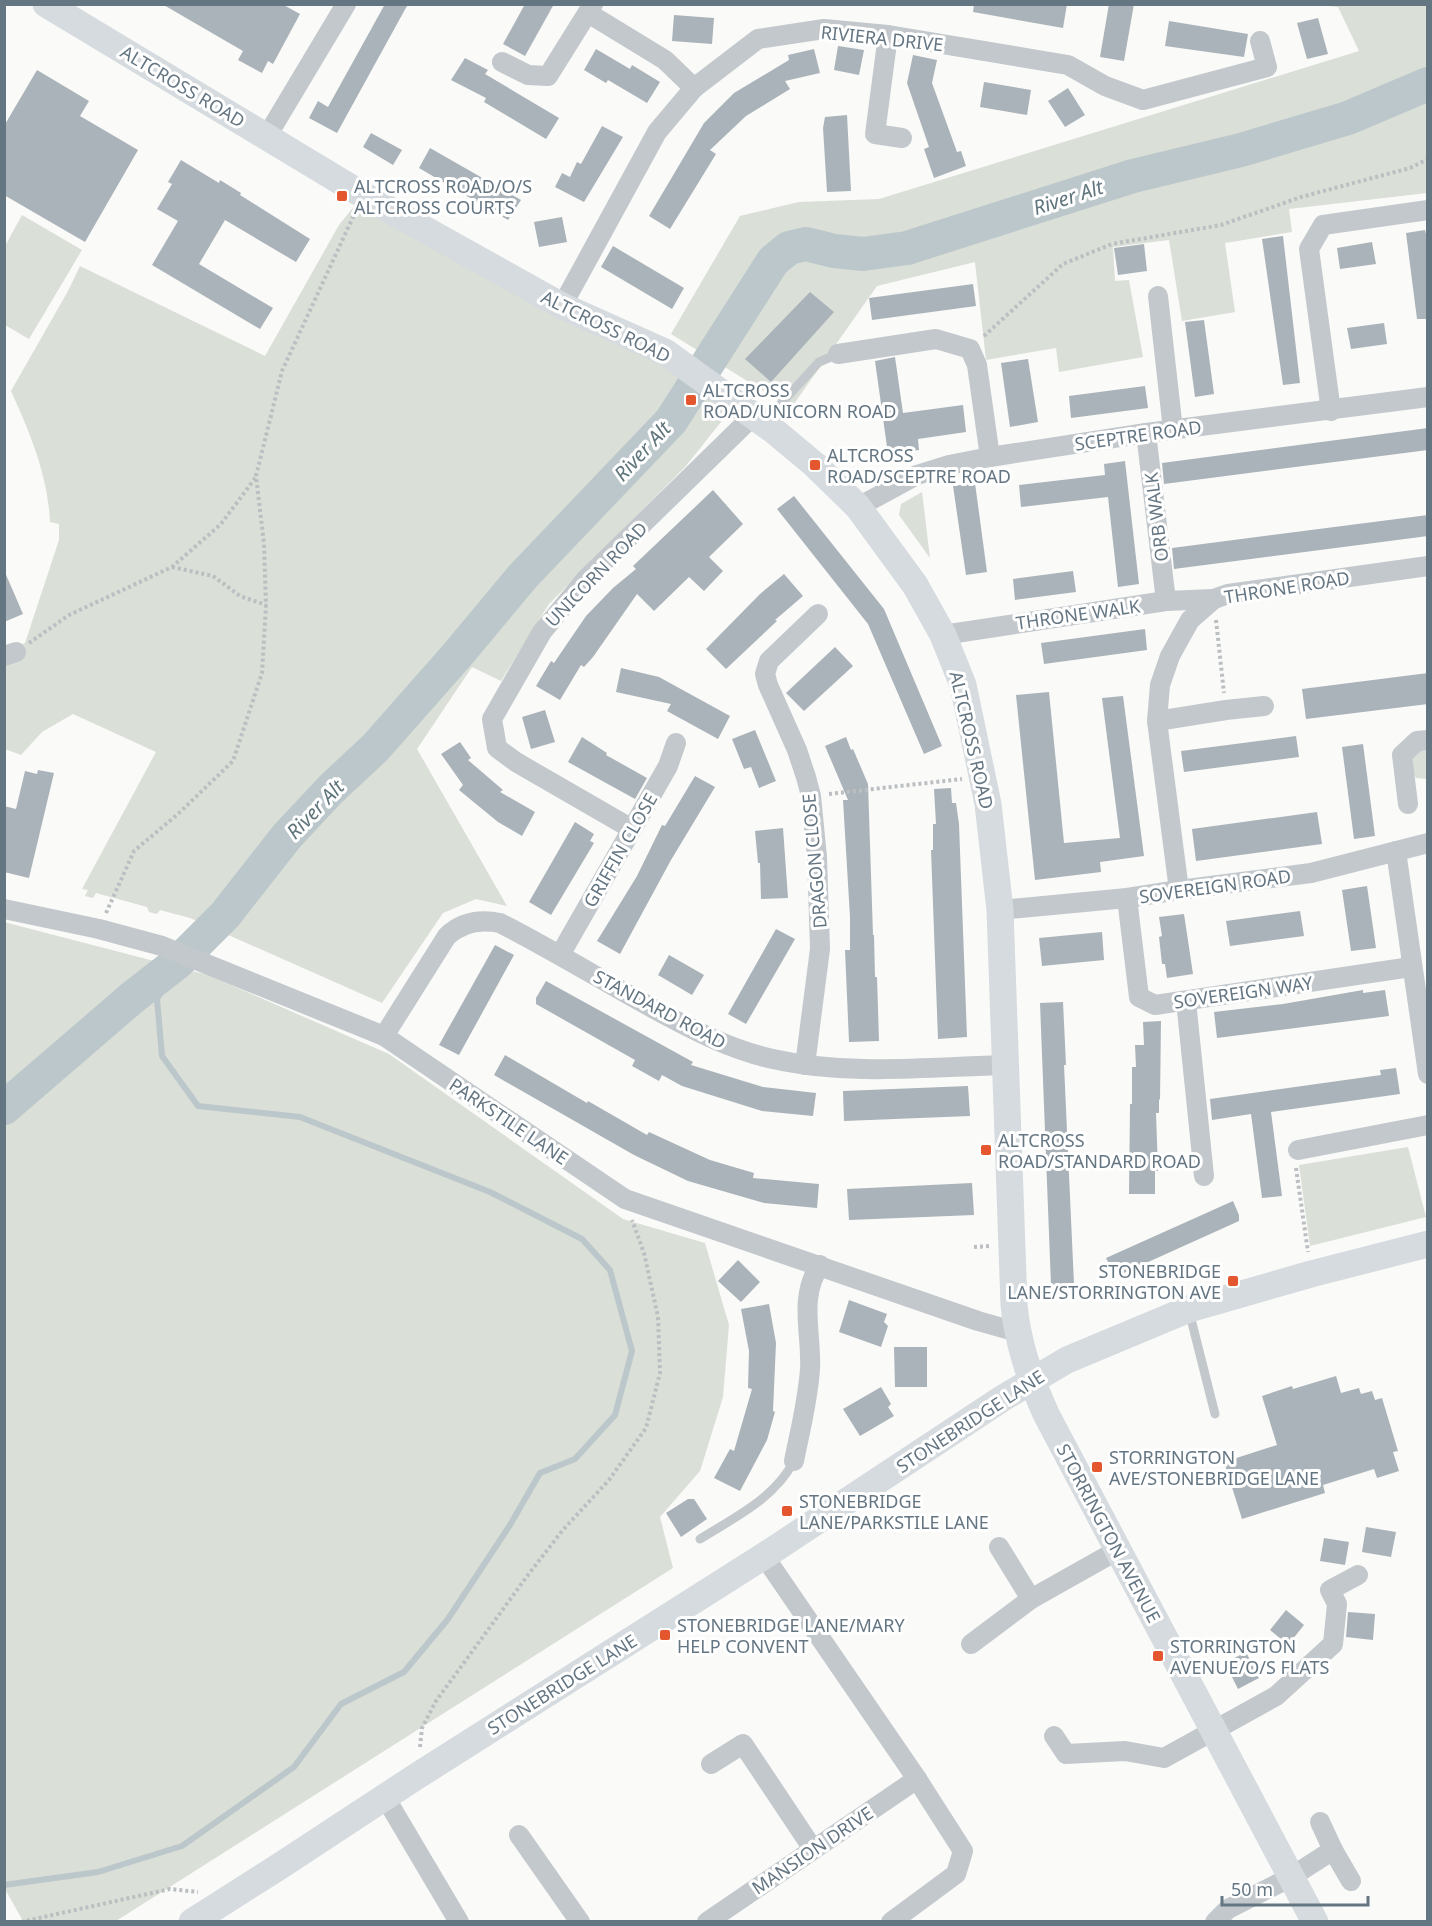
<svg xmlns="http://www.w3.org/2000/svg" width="1432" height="1926" font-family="'Noto Sans',sans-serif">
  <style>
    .green { fill: #dadfd7 }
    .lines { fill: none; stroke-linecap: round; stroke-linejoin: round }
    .stream { stroke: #bbc7cb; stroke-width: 6 }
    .river { stroke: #bbc7cb; stroke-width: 34 }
    .building { fill: #aab3b9 }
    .path { stroke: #bbbfc2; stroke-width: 4; stroke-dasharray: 3 3; stroke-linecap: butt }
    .lane { stroke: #c3c8cc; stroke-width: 9 }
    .street { stroke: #c3c8cc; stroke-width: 20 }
    .secondary { stroke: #d6dbdf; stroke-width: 27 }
    .poi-dot { fill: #e4572e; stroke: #fff; stroke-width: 2 }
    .labels { text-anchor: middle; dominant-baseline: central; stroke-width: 6; stroke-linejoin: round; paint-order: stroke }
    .street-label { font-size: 18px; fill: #657683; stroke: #fff }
    .poi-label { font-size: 18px; fill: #657683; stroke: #fff; text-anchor: start }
    .water-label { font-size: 20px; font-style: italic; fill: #60757c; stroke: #fff }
  </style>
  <rect width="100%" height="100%" fill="#fafaf8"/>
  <!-- green -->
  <g class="green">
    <path d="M1320,5H1427V193L1289,209L1292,232L1225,243L1235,312L1182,321L1169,240L1113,247L1115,281L1129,280L1143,357L1059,372L1056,348L986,360L975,262L877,286L791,408L671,334L740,216L799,202L879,199L1359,51L1338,7Z"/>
    <path d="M363,195L736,403L686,466L549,604L501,681L472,667L417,749L507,906L476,899L443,913L382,1003L190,918L160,910L157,914L149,912L147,907L96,893L93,898L85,896L88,890L82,889L156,752L73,714L42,732L21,755L5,749V651L25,643L59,540V524L50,522C48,475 30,433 11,391L68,291L80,266L265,356L339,225Z"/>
    <path d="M22,215L82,250L29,339L5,325V246Z"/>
    <path d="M922,492L930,558L899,515L901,504Z"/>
    <path d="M1427,748V779L1416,778L1409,769V758L1415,752Z"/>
    <path d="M4,922L208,975L389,1054L623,1219L705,1243L729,1325L723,1397L700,1471L660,1517L673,1568L116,1921H23L5,1889Z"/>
    <path d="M1408,1147L1426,1217L1310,1246L1299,1165Z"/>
  </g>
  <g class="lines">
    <!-- stream -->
    <path class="stream" d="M4,1885L98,1872L182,1846L294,1767L341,1704L404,1672L448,1619L510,1525L540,1473L575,1459L615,1415L632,1351L610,1270L582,1239L490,1192L300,1117L198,1106L162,1056L157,999L178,962"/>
    <!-- river -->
    <path class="river" d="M4,1108L133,997L178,962L225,915L287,836L331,789L375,748L458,654L523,576L671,421L773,261L789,248L806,244L834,251L863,254L907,248L1133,176L1241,150L1348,118L1428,84"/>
  </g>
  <!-- building -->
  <g class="building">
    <path d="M162,4H282L300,14L273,64L268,61L262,73L238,60L243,51Z"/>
    <path d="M385,4H408L337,133L309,118L318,101L328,107Z"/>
    <path d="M525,4H554L525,56L503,44Z"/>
    <path d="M974,4H1067L1063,28L973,12Z"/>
    <path d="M1109,4H1134L1124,61L1100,57Z"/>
    <path d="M674,15L714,18L712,44L672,41Z"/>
    <path d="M1318,18L1328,54L1307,59L1297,23Z"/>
    <path d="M1169,21L1248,34L1244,57L1165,46Z"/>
    <path d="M838,46L864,50L859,75L834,70Z"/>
    <path d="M596,49L630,69L632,65L660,82L647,103L608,80L606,83L584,70Z"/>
    <path d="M814,49L820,73L785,81L790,89L746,116L710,150L716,154L670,229L649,216L704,123L734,93L789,60L788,55Z"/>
    <path d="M913,55L937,60L932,83L957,152L961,151L966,166L934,178L924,149L929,147L907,83Z"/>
    <path d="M465,58L488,70L485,74L559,118L546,139L484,102L486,98L451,80Z"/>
    <path d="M37,70L89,101L80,116L138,150L85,242L4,195V126Z"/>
    <path d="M984,82L1031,90L1027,115L980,107Z"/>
    <path d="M1068,88L1085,115L1065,127L1048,101Z"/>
    <path d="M847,115L851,191L827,192L823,128L825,117Z"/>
    <path d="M602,126L623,137L584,202L555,187L562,173L570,177L577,162L581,164Z"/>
    <path d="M371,133L402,150L393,165L363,147Z"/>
    <path d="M430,148L521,200L508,220L419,168Z"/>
    <path d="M181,160L219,183L220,180L241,193L240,195L310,239L296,262L225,220L199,264L273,308L260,329L152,265L178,221L157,209L172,184L168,182Z"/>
    <path d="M562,217L567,242L539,247L534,222Z"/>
    <path d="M1425,230L1428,243V319H1417L1406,233Z"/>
    <path d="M1283,236L1300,383L1283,385L1262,239Z"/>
    <path d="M1372,242L1376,264L1340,269L1337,248Z"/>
    <path d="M1144,244L1147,271L1118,275L1114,248Z"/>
    <path d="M613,246L684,288L672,309L601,267Z"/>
    <path d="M973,284L976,306L872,320L869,298Z"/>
    <path d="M810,292L834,312L771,382L745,359Z"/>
    <path d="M1204,320L1214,394L1195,397L1185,322Z"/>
    <path d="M1384,323L1387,344L1351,349L1347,328Z"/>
    <path d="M895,357L903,413L963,405L966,432L918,439L919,450L888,454L875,361Z"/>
    <path d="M1028,359L1038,422L1010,427L1001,363Z"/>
    <path d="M1145,386L1148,408L1071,418L1069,396Z"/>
    <path d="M1428,428V450L1164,484L1162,463Z"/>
    <path d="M1125,461L1139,584L1118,587L1108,497L1021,507L1019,485L1105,475L1104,464Z"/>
    <path d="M975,483L987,572L966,575L953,486Z"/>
    <path d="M713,490L743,524L709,557L723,571L704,591L689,577L654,611L637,594L593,657L584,667L581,665L560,700L536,686L551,661L554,663L586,616L613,588L636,569L633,566Z"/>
    <path d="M794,496L884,609L942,746L924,754L868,624L777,509Z"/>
    <path d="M1428,515V536L1174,569L1172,548Z"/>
    <path d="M4,570L23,614L4,622Z"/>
    <path d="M1073,571L1076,592L1015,600L1013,579Z"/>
    <path d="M784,574L803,596L775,620L777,621L726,669L706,649L760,594Z"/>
    <path d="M1145,629L1147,650L1044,664L1041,643Z"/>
    <path d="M835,647L853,666L804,711L786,693Z"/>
    <path d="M621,668L659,677L730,716L718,739L667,711L671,704L616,692Z"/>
    <path d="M1428,673V704L1306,719L1302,689Z"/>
    <path d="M1049,692L1064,843L1120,838L1102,698L1123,696L1144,856L1100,862L1101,872L1035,880L1016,695Z"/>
    <path d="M545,710L555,742L531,749L522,717Z"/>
    <path d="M755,730L776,781L759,788L751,767L744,769L732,739Z"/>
    <path d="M1296,736L1299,757L1184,772L1181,751Z"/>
    <path d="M582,737L607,753L606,755L647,778L635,799L568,762Z"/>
    <path d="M846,737L851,750L853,749L868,784L873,935H874L875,977H877L879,1041L849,1042L845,950H850V917L843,800H848L825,746Z"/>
    <path d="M460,742L471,758L468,760L503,790L500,792L535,812L522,836L498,822L459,790L463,785L441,754Z"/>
    <path d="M1363,744L1375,836L1354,839L1342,747Z"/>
    <path d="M38,770L54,773L29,878L4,872V806L16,809L25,771L37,774Z"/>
    <path d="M695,776L715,787L671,860L620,954L597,941L637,876L662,825L665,826Z"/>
    <path d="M951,788L952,803H956L959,824L967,1037L938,1039L931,850H933V824H936L934,789Z"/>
    <path d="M1317,812L1322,844L1196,861L1192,829Z"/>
    <path d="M575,822L594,834L590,841L594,843L551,915L529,902Z"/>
    <path d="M783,828L788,898L761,899L760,863H758L755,831Z"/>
    <path d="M1367,886L1376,948L1351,951L1342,890Z"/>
    <path d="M1300,911L1304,936L1230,946L1226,921Z"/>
    <path d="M1184,914L1193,974L1167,978L1165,964H1162L1159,937L1162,936L1159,917Z"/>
    <path d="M776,929L795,939L746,1024L728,1014Z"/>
    <path d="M1102,932L1104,960L1042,966L1039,938Z"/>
    <path d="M495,945L514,955L459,1055L439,1045Z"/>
    <path d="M669,955L704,975L692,995L658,975Z"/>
    <path d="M546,981L693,1062L691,1065L763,1087L816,1093L813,1116L762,1111L682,1086L662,1075L659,1081L632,1066L635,1060L536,1004V998Z"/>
    <path d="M1363,990V993L1385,990L1389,1016L1217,1038L1214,1012L1283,1004Z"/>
    <path d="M1063,1002L1066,1065H1064L1074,1284L1051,1285L1040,1003Z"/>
    <path d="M1161,1021L1160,1099L1159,1100V1113H1156L1158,1171H1155V1194H1129L1130,1104H1132V1067H1136L1135,1045H1144L1143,1022Z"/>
    <path d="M505,1055L587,1103L588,1101L647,1135L649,1132L710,1160L754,1173L753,1178L819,1184L817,1208L764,1203L688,1181L634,1155L494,1075Z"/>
    <path d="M1396,1068L1400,1094L1271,1112L1282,1196L1262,1198L1251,1114L1212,1120L1210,1099L1381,1075L1380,1070Z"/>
    <path d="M968,1086L970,1116L844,1121L843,1091Z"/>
    <path d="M972,1183L974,1215L849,1220L847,1189Z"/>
    <path d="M1233,1201L1239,1215V1221L1115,1277L1106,1258Z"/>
    <path d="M738,1260L760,1282L741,1302L718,1281Z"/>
    <path d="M849,1300L887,1314L884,1322L888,1326L881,1347L839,1332Z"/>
    <path d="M769,1304L776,1343L773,1411L775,1412L767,1440L740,1491L714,1478L730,1449L734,1451L752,1389L748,1388L749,1351L741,1309Z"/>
    <path d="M894,1347H927V1387H895Z"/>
    <path d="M1336,1376L1341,1393L1359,1388L1361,1394L1372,1391L1375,1400L1382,1398L1398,1451L1393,1452L1399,1471L1377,1478L1374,1469L1323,1485L1325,1493L1242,1519L1224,1462L1277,1445L1262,1396L1292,1386L1293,1389Z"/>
    <path d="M881,1387L891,1404L888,1407L894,1416L860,1436L843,1409Z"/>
    <path d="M688,1499H694L707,1519L681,1537L666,1513Z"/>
    <path d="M1366,1527L1396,1532L1391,1557L1362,1552Z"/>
    <path d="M1324,1538L1349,1542L1345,1565L1320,1561Z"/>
    <path d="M1286,1610L1304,1625L1288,1645L1270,1630Z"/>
    <path d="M1348,1612L1375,1614L1373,1640L1346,1637Z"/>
    <path d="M1246,1652L1259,1678L1238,1689L1225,1663Z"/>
  </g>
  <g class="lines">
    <!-- path -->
    <g class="path">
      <path d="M984,336L1063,264L1112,244L1221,225L1301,197L1410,168L1428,159"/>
      <path d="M172,567L213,576L240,596L266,605"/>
      <path d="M1216,620L1224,693"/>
      <path d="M29,643L69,615L172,567L221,524L256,477"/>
      <path d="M829,794L962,779"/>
      <path d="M106,913L134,851L178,814L233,761L262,673L266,605L264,544L256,476L282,371L354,215"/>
      <path d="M1296,1168L1308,1252"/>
      <path d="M974,1247L991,1246"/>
      <path d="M420,1747L422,1728L436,1701L528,1575L562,1531L609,1480L646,1428L660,1373L658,1317L644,1253L632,1220"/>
      <path d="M21,1922L170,1889L198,1892"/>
    </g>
    <!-- lane -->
    <g class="lane">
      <path d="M766,420L819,362L838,354"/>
      <path d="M1189,1311L1215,1414"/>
      <path d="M700,1539C735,1517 774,1499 794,1461"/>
    </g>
    <!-- street -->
    <g class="street">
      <path d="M588,13L665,60L694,88"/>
      <path d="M888,35L875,134L902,138"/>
      <path d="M502,62L528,75L548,76L593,4"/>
      <path d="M267,136L346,4"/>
      <path d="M1158,296L1173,430"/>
      <path d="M562,306L657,132L694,88L758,39L824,29L888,35L1068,65L1105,86L1143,100L1267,67L1260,41"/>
      <path d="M838,354L936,339L970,349L977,365L990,457"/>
      <path d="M1331,411L1309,249L1323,225L1428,210"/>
      <path d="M1146,433L1166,601"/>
      <path d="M858,507L917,475L949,465L990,457L1146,433L1428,397"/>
      <path d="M943,635L1166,601L1214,599"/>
      <path d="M4,656L16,652"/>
      <path d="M1157,721L1226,710L1264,706"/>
      <path d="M1408,804L1402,755L1417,741L1428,740"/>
      <path d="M632,829L516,762L497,748L492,719L542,632L585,580L753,416"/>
      <path d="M1396,851L1428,1074"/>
      <path d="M1179,890L1157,721L1160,685L1170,656L1190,620L1214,599L1228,594L1428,566"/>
      <path d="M1127,898L1139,997L1155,1005L1411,967"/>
      <path d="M4,909L99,929L162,946L384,1036L625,1199L978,1321L1017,1332"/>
      <path d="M1000,910L1127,898L1179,890L1311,873L1428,843"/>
      <path d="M560,955L668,766L676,743"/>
      <path d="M1186,1001L1204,1176"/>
      <path d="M384,1036L447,936C462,922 480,919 500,923C553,950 603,981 656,1010C693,1030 731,1050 773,1059C848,1076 928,1067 1005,1065"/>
      <path d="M805,1065L820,949L817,857L811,796L806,777L797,750L768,685L765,674L769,661L818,614"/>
      <path d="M1298,1150L1428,1125"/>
      <path d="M794,1461C800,1431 808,1400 810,1369C812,1333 798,1298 820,1265"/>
      <path d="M999,1547L1031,1599"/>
      <path d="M764,1556L917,1779L963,1851L956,1874L891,1922"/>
      <path d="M971,1644L1031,1599L1118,1550"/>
      <path d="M1054,1736L1066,1754L1125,1751L1164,1758L1276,1696L1333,1644L1337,1604L1330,1590L1358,1575"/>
      <path d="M711,1764L743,1744L813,1849"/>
      <path d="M385,1797L459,1922"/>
      <path d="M1320,1822L1333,1850"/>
      <path d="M519,1835L580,1922"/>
      <path d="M707,1922L917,1779"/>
      <path d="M1215,1922L1228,1909L1291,1877L1333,1850L1351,1881"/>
    </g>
    <!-- secondary -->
    <g class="secondary">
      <path d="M46,4L363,195L562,306L665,352L773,430L815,465L858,507L915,585L943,635L963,685L988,804L1000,910L1014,1305C1018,1345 1030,1378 1046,1414L1315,1922"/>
      <path d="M192,1922L280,1866L417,1776L764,1556L1003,1398L1067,1360L1189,1309L1311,1274L1428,1244"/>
    </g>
  </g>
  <!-- markers -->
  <g class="poi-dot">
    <rect x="336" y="190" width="12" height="12" rx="3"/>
    <rect x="685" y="394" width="12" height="12" rx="3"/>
    <rect x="809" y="459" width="12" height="12" rx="3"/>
    <rect x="980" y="1144" width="12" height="12" rx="3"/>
    <rect x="1227" y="1275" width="12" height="12" rx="3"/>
    <rect x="1091" y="1461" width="12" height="12" rx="3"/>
    <rect x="781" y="1505" width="12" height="12" rx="3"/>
    <rect x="659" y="1629" width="12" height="12" rx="3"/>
    <rect x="1152" y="1650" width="12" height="12" rx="3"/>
  </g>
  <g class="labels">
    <!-- street labels -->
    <g class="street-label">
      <text transform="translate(882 38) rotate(6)">RIVIERA DRIVE</text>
      <text transform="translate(183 86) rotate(31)">ALTCROSS ROAD</text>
      <text transform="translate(606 326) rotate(26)">ALTCROSS ROAD</text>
      <text transform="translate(1138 435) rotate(-8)">SCEPTRE ROAD</text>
      <text transform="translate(1156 517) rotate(-97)">ORB WALK</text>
      <text transform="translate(596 574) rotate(-46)">UNICORN ROAD</text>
      <text transform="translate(1287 587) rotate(-9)">THRONE ROAD</text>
      <text transform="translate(1078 614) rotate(-8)">THRONE WALK</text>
      <text transform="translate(972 740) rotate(77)">ALTCROSS ROAD</text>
      <text transform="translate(620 850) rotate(-60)">GRIFFIN CLOSE</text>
      <text transform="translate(814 861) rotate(-95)">DRAGON CLOSE</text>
      <text transform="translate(1215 886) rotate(-8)">SOVEREIGN ROAD</text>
      <text transform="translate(1243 992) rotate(-8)">SOVEREIGN WAY</text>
      <text transform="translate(660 1009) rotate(28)">STANDARD ROAD</text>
      <text transform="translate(509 1121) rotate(34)">PARKSTILE LANE</text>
      <text transform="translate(970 1421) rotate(-33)">STONEBRIDGE LANE</text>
      <text transform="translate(1109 1533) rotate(62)">STORRINGTON AVENUE</text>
      <text transform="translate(562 1684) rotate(-32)">STONEBRIDGE LANE</text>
      <text transform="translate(812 1850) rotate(-34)">MANSION DRIVE</text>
    </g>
    <!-- poi labels -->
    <g class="poi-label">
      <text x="354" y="186">ALTCROSS ROAD/O/S<tspan x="354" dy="21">ALTCROSS COURTS</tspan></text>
      <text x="703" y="390">ALTCROSS<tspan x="703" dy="21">ROAD/UNICORN ROAD</tspan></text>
      <text x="827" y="455">ALTCROSS<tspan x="827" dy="21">ROAD/SCEPTRE ROAD</tspan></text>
      <text x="998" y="1140">ALTCROSS<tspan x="998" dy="21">ROAD/STANDARD ROAD</tspan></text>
      <text x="1221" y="1271" text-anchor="end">STONEBRIDGE<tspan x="1221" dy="21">LANE/STORRINGTON AVE</tspan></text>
      <text x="1109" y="1457">STORRINGTON<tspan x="1109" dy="21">AVE/STONEBRIDGE LANE</tspan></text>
      <text x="799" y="1501">STONEBRIDGE<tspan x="799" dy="21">LANE/PARKSTILE LANE</tspan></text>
      <text x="677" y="1625">STONEBRIDGE LANE/MARY<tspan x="677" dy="21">HELP CONVENT</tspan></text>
      <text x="1170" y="1646">STORRINGTON<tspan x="1170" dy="21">AVENUE/O/S FLATS</tspan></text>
    </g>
    <!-- water labels -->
    <g class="water-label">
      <text transform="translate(1068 197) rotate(-18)">River Alt</text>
      <text transform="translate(642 451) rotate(-47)">River Alt</text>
      <text transform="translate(315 809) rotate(-46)">River Alt</text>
    </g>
  </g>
  <!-- border -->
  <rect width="1432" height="1926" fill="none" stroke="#657683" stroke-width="12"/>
  <!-- scale -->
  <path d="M1222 1896v9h146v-9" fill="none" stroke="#657683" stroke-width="3"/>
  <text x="1231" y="1896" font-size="18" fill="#657683" stroke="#ffffff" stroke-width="4.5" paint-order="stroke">50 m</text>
</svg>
